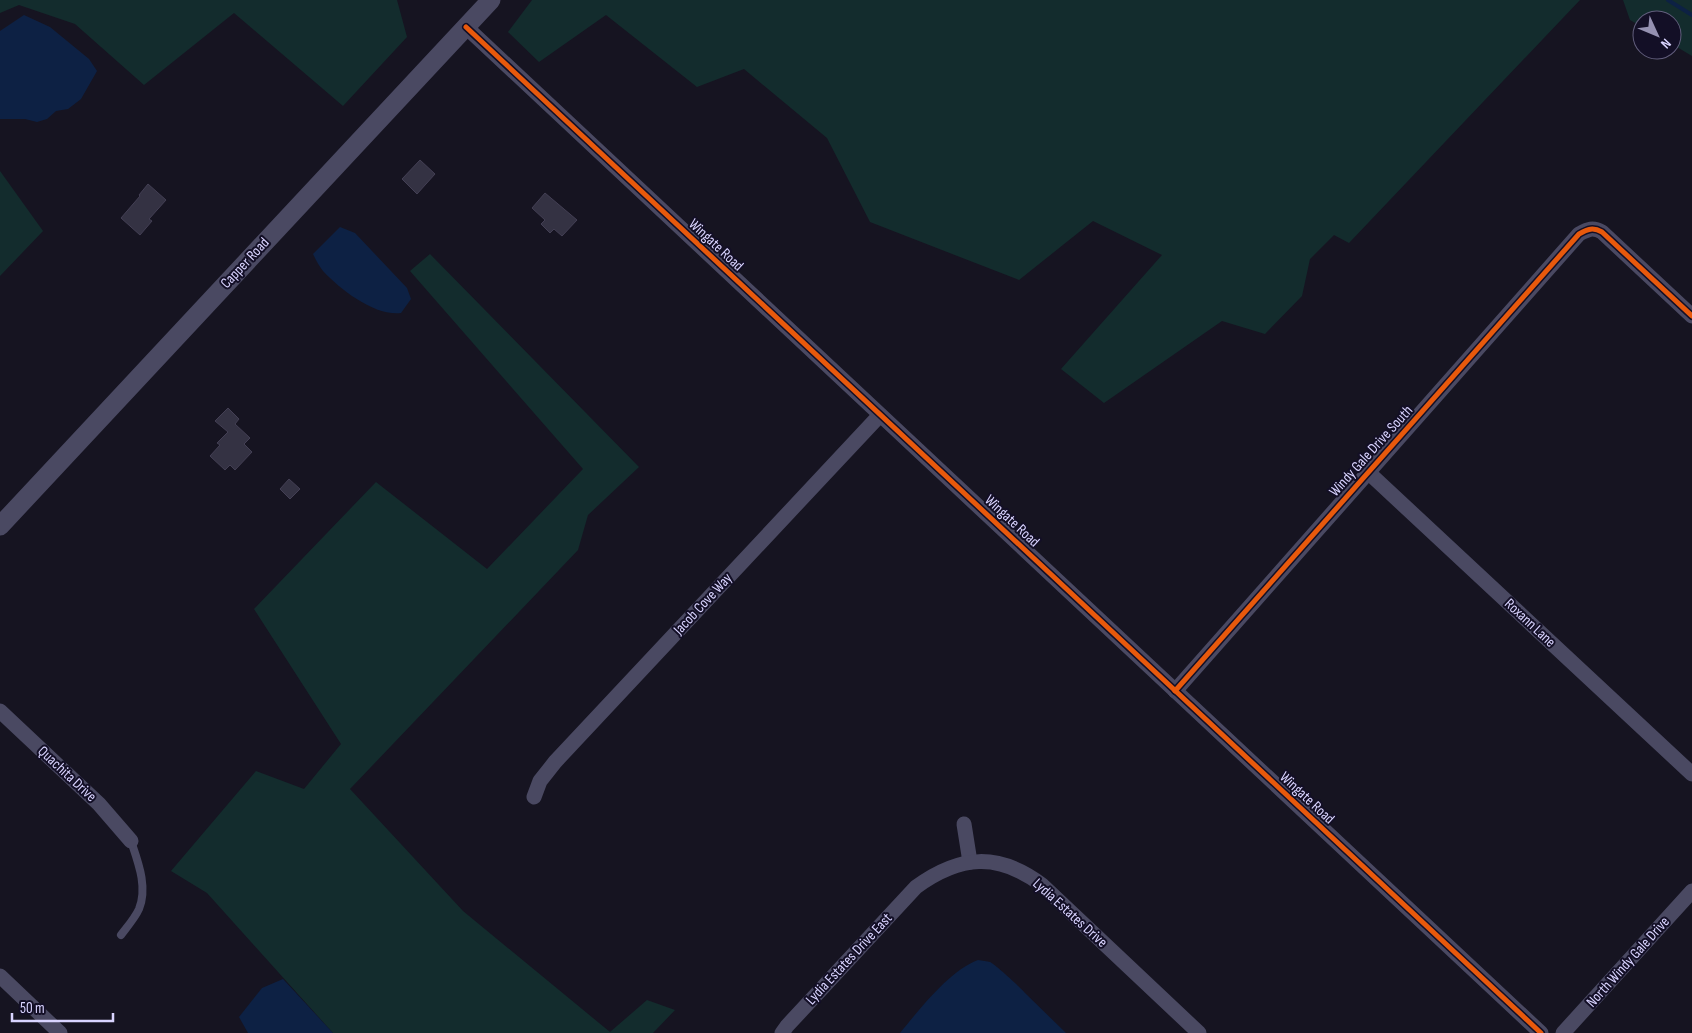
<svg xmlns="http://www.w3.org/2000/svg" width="1692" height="1033" font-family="'Sofia Sans Condensed',sans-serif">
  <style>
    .green { fill: #132c2d }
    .water { fill: #0d2144 }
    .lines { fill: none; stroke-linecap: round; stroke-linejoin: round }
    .stream { stroke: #0d2144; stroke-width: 4 }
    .building { fill: #343243; stroke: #433f54 }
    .service { stroke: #4a4962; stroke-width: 8 }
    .minor { stroke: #4a4962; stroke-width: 15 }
    .tertiary { stroke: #4a4962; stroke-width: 19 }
    .cycleway-casing { stroke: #130f26; stroke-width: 8 }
    .cycleway { stroke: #e8590c; stroke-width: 5 }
    .labels { text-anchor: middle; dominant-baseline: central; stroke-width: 4; stroke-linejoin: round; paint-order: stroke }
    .street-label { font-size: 15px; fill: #d9d4ff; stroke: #130f26 }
  </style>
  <rect width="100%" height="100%" fill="#161421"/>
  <!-- green -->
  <g class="green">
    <path d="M0,0H397L407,37L343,106L234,13L144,85L75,24L19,5L0,13Z"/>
    <path d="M532,0H1580L1349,243L1334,235L1310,259L1302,296L1265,334L1222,321L1104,403L1061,369L1162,255L1093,221L1019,280L870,222L827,138L744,69L697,87L606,15L539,62L508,32Z"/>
    <path d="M1623,0H1692V56L1672,44V20H1642V27L1630,20Z"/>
    <path d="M0,171L43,231L0,276Z"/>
    <path d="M430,254L639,467L588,515L578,550L350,789L463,911L610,1032L647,1000L675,1010L653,1033H333L207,893L171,871L256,771L304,789L341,744L254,609L376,482L487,569L583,469L410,271Z"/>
  </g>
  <!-- water -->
  <g class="water">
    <path d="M24,15L50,27L89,59L97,71L81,99L68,109L56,111L47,119L37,122L25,119H0V31Z"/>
    <path d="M340,227L355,233L407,288L411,299L401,313C374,316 341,290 323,271C319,266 316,260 313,254Z"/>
    <path d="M978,960C982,961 987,961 990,962C996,965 1022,989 1026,994L1066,1033H900C919,1010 950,970 978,960Z"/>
    <path d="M283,979L333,1033H248L239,1017L262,988Z"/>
  </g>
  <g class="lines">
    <!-- stream -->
    <path class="stream" d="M1668,0L1692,15"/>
  </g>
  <!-- building -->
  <g class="building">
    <path d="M420,160L435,174L417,194L402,179Z"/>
    <path d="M148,184L166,200L149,219L152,221L140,235L121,218L140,196L139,195Z"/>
    <path d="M545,193L577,220L562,236L554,229L550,233L541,224L545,220L532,208Z"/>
    <path d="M228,408L239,419L235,424L250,438L244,444L252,452L235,470L230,465L225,470L210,456L220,445L217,443L228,432L215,421Z"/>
    <path d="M289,479L300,489L290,499L280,489Z"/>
  </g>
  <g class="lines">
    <!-- service -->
    <path class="service" d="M121,935C127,927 135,918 139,909C148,887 138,862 131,841"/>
    <!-- minor -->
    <g class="minor">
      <path d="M466,27L1541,1033"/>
      <path d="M1369,473L1692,774"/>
      <path d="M1175,691L1579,234C1588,229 1593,227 1602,232L1692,316"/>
      <path d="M0,711L99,804L131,841"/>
      <path d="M534,797L540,781L555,762L880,415"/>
      <path d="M964,824L970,862"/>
      <path d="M0,976L60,1033"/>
      <path d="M782,1033L787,1026L916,887C960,855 998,852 1042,885L1199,1033"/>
      <path d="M1563,1033L1692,891"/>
    </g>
    <!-- tertiary -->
    <path class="tertiary" d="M0,526L491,0"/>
    <defs>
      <g id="cycleway">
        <path d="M466,27L1541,1033"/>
        <path d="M1175,691L1579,234C1588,229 1593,227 1602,232L1692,316"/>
      </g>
    </defs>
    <!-- cycleway casing -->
    <use href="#cycleway" class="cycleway-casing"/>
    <!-- cycleway -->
    <use href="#cycleway" class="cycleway"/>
  </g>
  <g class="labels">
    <!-- street labels -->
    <g class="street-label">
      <text transform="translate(716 245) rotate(43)">Wingate Road</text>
      <text transform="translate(245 263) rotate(-47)">Capper Road</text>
      <text transform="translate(1371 451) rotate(-48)">Windy Gale Drive South</text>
      <text transform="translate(1012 521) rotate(43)">Wingate Road</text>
      <text transform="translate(703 604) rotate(-47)">Jacob Cove Way</text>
      <text transform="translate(1530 623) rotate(43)">Roxann Lane</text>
      <text transform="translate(67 774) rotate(43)">Quachita Drive</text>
      <text transform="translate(1307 798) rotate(43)">Wingate Road</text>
      <text transform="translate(1070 913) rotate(42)">Lydia Estates Drive</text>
      <text transform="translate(849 959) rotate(-47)">Lydia Estates Drive East</text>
      <text transform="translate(1628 962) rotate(-48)">North Windy Gale Drive</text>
    </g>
  </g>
  <!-- north arrow -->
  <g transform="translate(1657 35) rotate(134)"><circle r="24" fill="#130f26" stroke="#625e7d"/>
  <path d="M0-4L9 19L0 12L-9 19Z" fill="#9591b1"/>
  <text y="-8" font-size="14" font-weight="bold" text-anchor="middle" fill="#d9d4ff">N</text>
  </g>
  <!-- scale -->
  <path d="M12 1013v8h101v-8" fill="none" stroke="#d9d4ff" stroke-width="2.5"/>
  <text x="20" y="1013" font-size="15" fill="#d9d4ff" stroke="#130f26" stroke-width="4" paint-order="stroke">50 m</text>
</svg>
